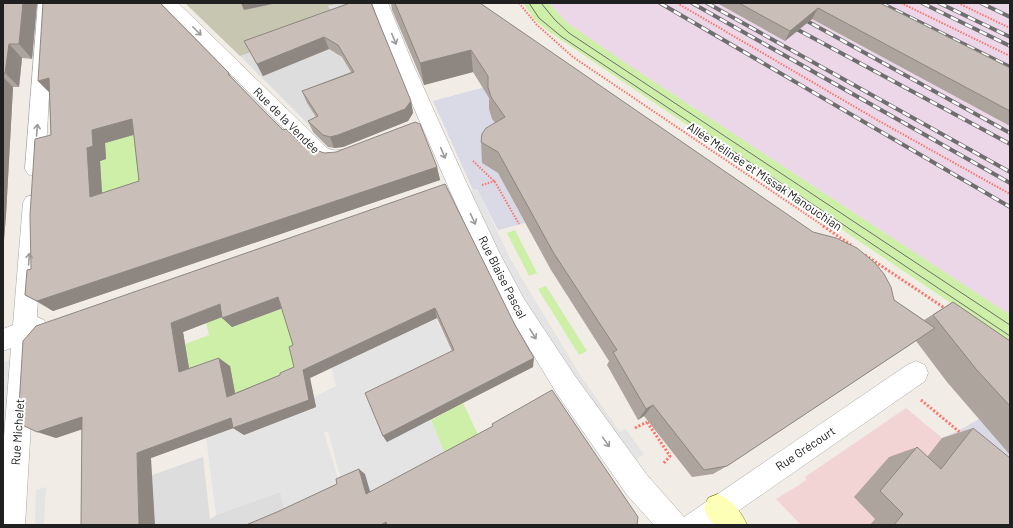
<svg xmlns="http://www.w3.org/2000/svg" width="1013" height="528" font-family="Barlow,sans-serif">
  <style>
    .residential { fill: #dedddd }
    .commercial { fill: #f3d4d4 }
    .industrial { fill: #ebd7e8 }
    .construction { fill: #c7c6b0 }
    .grass { fill: #ceefa8 }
    .parking { fill: #e4e4e4 }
    .plaza { fill: #dadae7 }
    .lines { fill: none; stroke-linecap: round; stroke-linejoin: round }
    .street-casing { stroke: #a7a7a7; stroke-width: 1 }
    .secondary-casing { stroke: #757e00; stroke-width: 1 }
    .path-far1 { stroke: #ff7369; stroke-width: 2; stroke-dasharray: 1.5 1.5; stroke-linecap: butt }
    .path { stroke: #ff7369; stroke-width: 3; stroke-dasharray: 2 2; stroke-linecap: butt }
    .street { fill: #fff; fill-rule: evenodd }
    .secondary { fill: #feffb7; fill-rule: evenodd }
    .tram { stroke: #6e6e6e; stroke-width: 1 }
    .rail-casing { stroke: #6e6e6e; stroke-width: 4 }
    .rail { stroke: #fff; stroke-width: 2.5; stroke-dasharray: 8; stroke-linecap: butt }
    .wall { fill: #aea49e; fill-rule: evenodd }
    .shaded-wall { fill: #8d8681 }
    .building { fill: #cabfb8; stroke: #8d8681; fill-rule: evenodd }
    .oneway { stroke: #9b9b9b }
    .labels { text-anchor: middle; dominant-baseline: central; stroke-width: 4; stroke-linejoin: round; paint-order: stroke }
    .street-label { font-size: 12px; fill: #202020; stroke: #fff }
  </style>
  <rect width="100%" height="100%" fill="#f1ede6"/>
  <!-- residential -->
  <g class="residential">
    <path d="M341,3H369L413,113L330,146L240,56L335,22L328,6Z"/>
    <path d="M203,457L210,519L216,515L280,492L632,525H99V494Z"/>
  </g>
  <!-- commercial -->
  <path class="commercial" d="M906,408L942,438L1010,525H801L776,499L799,485L806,480L805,477Z"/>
  <!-- industrial -->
  <path class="industrial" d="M549,3H1006L1010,5V315L627,64L566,22Z"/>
  <!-- construction -->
  <path class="construction" d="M185,3H341L328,6L336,22L240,56Z"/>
  <!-- grass -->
  <g class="grass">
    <path d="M523,3H549L566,22L627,64L1010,315V343L548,31L535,20Z"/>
    <path d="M137,94L163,185L101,204L87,158Z"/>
    <path d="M515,230L537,273L529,276L507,233Z"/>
    <path d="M546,286L587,351L579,355L538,289Z"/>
    <path d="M289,306L302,375L265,405L191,379L185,344L209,335L206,323L230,314L248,321Z"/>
    <path d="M463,403L480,439L446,457L431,420Z"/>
  </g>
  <!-- parking -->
  <g class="parking">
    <path d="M477,189L512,262L577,370L620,432L625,428L644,454L632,463L568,372L529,306L505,264L470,191Z"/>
    <path d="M436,319L456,358L387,442L431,420L446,457L349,510L328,431L324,433L343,494L286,516L280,492L216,515L206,438L242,425L316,407L314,397L336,386L331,368Z"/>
    <path d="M11,360L4,446L3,447V362Z"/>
    <path d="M46,487L44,525H35L36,490Z"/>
  </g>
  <!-- plaza -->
  <g class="plaza">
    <path d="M485,87L491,94L489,106L492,119L495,124L490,167L498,172L525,223L498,230L477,189L473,190L433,101Z"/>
    <path d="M979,419L1010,448V494L942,438L958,431Z"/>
  </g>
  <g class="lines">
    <defs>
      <g id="street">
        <path d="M38,3H54L45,169L42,174L35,177L28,174L25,169Z"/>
        <path d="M161,3H178L327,148C336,153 341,148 351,151L354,156L351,161L332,165L313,158Z"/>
        <path d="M372,3H388L412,62L467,184L500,254L524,299L575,376L647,475L684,517L907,365L916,361L925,365L928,373L925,381L718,525H654L627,495L557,394L508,313L481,260L447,184L394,62Z"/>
        <path d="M33,195L40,197L43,203L37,317L44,320L48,328L44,336L36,339L25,525H3V450L11,348L3,351V329L13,325L23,203L26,197Z"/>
      </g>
      <path id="secondary" d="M718,494C732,500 741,511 747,525H715L708,518L704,508L708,498Z"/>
    </defs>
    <!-- street casing -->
    <use href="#street" class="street-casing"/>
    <!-- secondary casing -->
    <use href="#secondary" class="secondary-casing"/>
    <!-- path-far1 -->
    <g class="path-far1">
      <path d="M519,3L537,25L573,57L825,227"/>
      <path d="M677,3L879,121L1010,194"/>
      <path d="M901,3L1010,56"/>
      <path d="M958,3L1010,28"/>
      <path d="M473,161L495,182L519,224"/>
      <path d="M482,185L495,181"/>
    </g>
    <!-- path -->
    <g class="path">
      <path d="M823,226L851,245"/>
      <path d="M865,255L946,309"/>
      <path d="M921,400L962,434"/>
      <path d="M650,420L647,422L670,456L663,464"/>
      <path d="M635,428L647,422"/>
    </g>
    <!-- street -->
    <use href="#street" class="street"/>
    <!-- secondary -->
    <use href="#secondary" class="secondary"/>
    <!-- tram -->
    <g class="tram">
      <path d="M529,3L539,18L562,37L1010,336"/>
      <path d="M541,3L555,20L569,33L1010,325"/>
    </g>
    <defs>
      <g id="rail">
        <path d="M660,3L1010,207"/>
        <path d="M692,3L1010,183"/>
        <path d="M707,3L1010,172"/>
        <path d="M881,3L1010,67"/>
        <path d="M922,3L1010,46"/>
        <path d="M939,3L1010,37"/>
        <path d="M981,3L1010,17"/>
        <path d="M798,16L1010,133"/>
        <path d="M789,25L1010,144"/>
      </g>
    </defs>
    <!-- rail casing -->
    <use href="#rail" class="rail-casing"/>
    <!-- rail -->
    <use href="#rail" class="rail"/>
  </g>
  <!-- wall -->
  <g class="wall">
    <path d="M3,3H37L32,59L22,58L19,87H13L6,215L3,252Z"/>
    <path d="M350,3L411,101L413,113L408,121L343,147L334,148L328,147L313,132L308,121L316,117L307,103L302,91L351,72L342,57L329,49L263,76L244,41Z"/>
    <path d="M391,3H480L894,300L924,320L953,302L1010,341V455L947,382L916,341L727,466L713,474L692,477L644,416L638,420L607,365L609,361L551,270L498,173L482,163L481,142L495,123L492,119L489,109V98L473,72L424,85L392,10Z"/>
    <path d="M717,3H880L1010,68V126L812,19L785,41Z"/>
    <path d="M229,73L232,78L266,113L283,130L301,144L324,153L437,167L440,180L53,311L25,295L31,269L51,135L49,92L38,81ZM134,135L139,181L102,193L100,161L106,159L105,143Z"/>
    <path d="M445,184L533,367L387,442L383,436L452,351L437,318L310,378L316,407L244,435L233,428L151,458L82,429L56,438L18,423ZM282,308L293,345L294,367L280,375L235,393L230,366L189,368L183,332L222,317L232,327Z"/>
    <path d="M973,428L1010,525H870L875,519L854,497L889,457L917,447L927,457L942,438Z"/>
  </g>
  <!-- shaded-wall -->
  <g class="shaded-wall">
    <path d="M23,3H37L32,59L19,44Z"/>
    <path d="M241,3H277L244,10Z"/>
    <path d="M818,8L812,19L785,41L790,31Z"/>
    <path d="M324,37L329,49L263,76L257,64Z"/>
    <path d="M9,44L22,58L19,87L5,73Z"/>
    <path d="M471,50L473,72L424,85L420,63Z"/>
    <path d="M3,77L13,87L6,215L3,252Z"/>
    <path d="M49,78L52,95L38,81Z"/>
    <path d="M411,101L413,113L408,121L343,147L334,148L330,137Z"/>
    <path d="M132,119L143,132L105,143L106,159L100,161L103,209L90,197L87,148L92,130Z"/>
    <path d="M437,167L440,180L53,311L37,301Z"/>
    <path d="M278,297L286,307L232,327L222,318Z"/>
    <path d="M220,304L230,314L183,332L191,380L179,372L171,323Z"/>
    <path d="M435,308L437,318L310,378L316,407L244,435L233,428L303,370Z"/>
    <path d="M219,358L230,366L237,404L227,397Z"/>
    <path d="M534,358L533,367L387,442L383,436Z"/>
    <path d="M653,405L644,416L638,420L646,409Z"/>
    <path d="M82,417L98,424L56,438L37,432Z"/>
    <path d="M231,418L242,425L151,458L155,525H139L137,453Z"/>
    <path d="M359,469L365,474L372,498L366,494Z"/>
    <path d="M386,522L391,525H381Z"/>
  </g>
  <!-- building -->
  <g class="building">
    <path d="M3,3H23L19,44H9L5,73H3Z"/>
    <path d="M43,3H160L229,73L228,74L266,113L283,130L286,129L301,144L298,138L306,146L324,153L336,152L415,122L420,124L437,167L37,301L25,295L27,270L31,269L30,215L35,139L51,135L49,78L38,81ZM132,119L139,181L90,197L87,148L93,146L92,130Z"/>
    <path d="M350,3H371L411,101L405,109L338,135L330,137L323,135L308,121L318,116L302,91L354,72L338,45L324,37L257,64L244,41Z"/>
    <path d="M395,3H480L813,232L836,238L857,248L875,263L884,274L891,287L894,300L935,328L727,466L704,470L653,405L646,409L613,352L617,350L553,252L498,152L481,142L482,134L486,128L505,117L491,97L488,87V76L471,50L420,63Z"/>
    <path d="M739,3H880L1010,68V111L818,8L790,31Z"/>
    <path d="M445,184L515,325L534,358L383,436L365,393L454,350L435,308L303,370L309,400L233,428L231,418L137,453L139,525H81L82,417L37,432L18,423L23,341L36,326ZM278,297L293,345L289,347L294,367L280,373V375L227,397L219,358L179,372L171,323L220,304L222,318Z"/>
    <path d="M953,302L1010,341V406L976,369L933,315Z"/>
    <path d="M552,390L638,517L637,525H387L386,522L381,525H246L277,512L337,484L336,479L359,469L366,494L493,426L492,424Z"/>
    <path d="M973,428L1010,458V525H894L903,514L880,491L917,447L941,469Z"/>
  </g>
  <!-- one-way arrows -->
  <defs><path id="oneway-shaft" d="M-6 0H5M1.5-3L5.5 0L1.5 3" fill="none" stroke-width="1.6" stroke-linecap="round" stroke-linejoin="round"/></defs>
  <g class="oneway">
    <use href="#oneway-shaft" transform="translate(197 31) rotate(45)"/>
    <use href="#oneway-shaft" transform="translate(394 39) rotate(68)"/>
    <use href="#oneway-shaft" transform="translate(37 130) rotate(-86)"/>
    <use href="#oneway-shaft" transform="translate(443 153) rotate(67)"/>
    <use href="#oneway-shaft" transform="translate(473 219) rotate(65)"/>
    <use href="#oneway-shaft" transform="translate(29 259) rotate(-86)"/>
    <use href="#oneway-shaft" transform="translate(533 334) rotate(58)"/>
    <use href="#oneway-shaft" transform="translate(606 442) rotate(55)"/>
  </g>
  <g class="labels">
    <!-- street labels -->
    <g class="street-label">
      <text transform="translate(287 120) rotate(45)">Rue de la Vendée</text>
      <text transform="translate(765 176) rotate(34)">Allée Mélinée et Missak Manouchian</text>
      <text transform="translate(503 277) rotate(63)">Rue Blaise Pascal</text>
      <text transform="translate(17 432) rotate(-86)">Rue Michelet</text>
      <text transform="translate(805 448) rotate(-34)">Rue Grécourt</text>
    </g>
  </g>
  <!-- border -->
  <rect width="1013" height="528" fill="none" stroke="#202020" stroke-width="8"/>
</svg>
